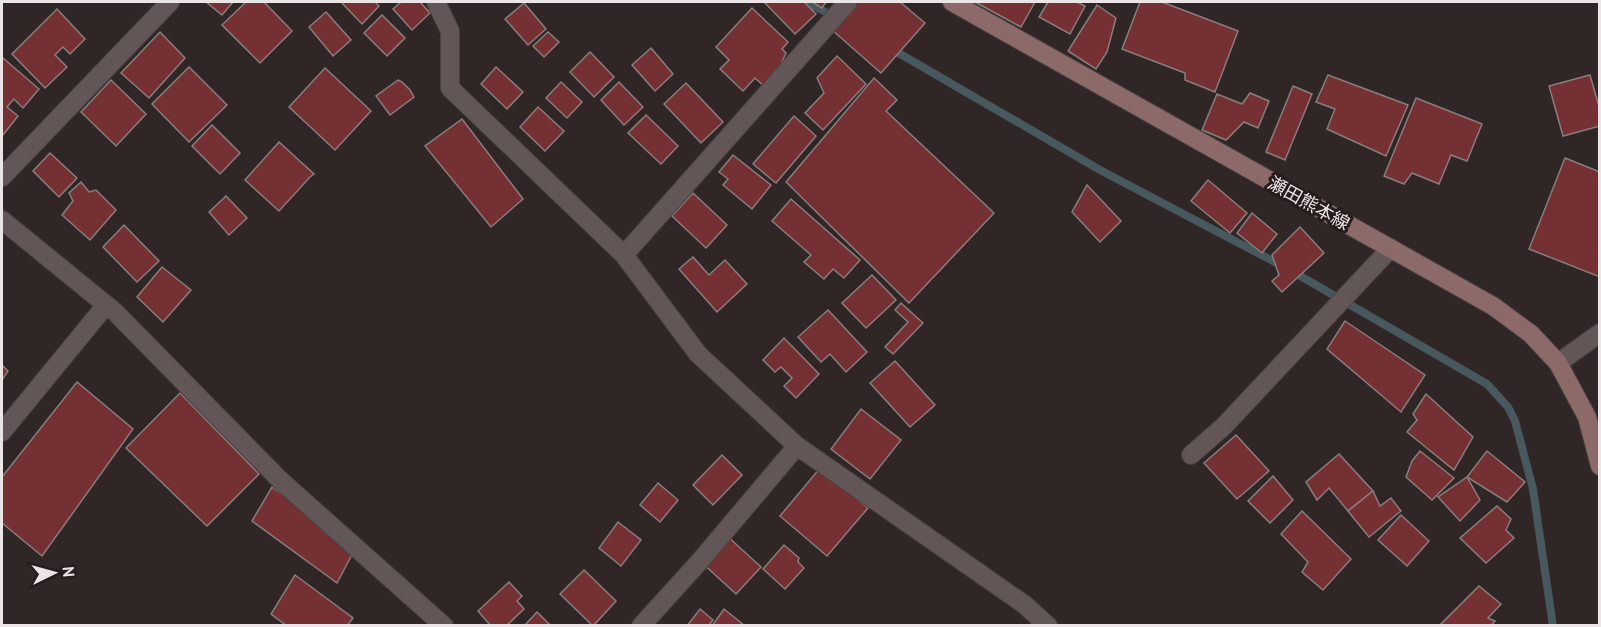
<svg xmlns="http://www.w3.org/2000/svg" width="1601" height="627" font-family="'PT Sans','Noto Sans JP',sans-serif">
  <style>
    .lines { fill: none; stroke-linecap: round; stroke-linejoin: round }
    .stream { stroke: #47585e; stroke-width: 8 }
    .building { fill: #743032; stroke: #897e7d; stroke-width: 1.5 }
    .street-casing { stroke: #4a4242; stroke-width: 20 }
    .secondary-casing { stroke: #4a4242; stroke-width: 20 }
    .street { stroke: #625656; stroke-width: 18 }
    .secondary { stroke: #8d6a6a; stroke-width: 18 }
    .labels { text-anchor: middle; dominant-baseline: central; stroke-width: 6; stroke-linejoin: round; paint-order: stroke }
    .street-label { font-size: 18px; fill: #ece5e5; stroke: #261c1c }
  </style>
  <rect width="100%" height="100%" fill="#302626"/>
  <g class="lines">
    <!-- stream -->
    <g class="stream">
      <path d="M806,2L835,17"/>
      <path d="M890,48L1100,170L1290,270L1487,384L1508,407L1515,421L1533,489L1553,626"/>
    </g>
  </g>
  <!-- building -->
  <g class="building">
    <path d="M206,2H233L222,15Z"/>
    <path d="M246,2H264L292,31L260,63L222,25Z"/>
    <path d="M341,2H375L379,6L362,24Z"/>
    <path d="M401,2H420L430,13L412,30L393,9Z"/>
    <path d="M764,2H804L816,14L795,34Z"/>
    <path d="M812,2H826L822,8Z"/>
    <path d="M856,2H900L925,23L881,73L832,30Z"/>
    <path d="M975,2H1035L1021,27Z"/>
    <path d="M1048,2H1077L1085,6L1070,34L1039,17Z"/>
    <path d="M1140,2H1162L1238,31L1215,92L1185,80V73L1122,49Z"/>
    <path d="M524,3L546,29L528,45L505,19Z"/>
    <path d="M1097,5L1116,18L1107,52L1096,69L1068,51Z"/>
    <path d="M752,8L788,42L782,49L786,53L781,64L794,76L775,96L755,78L743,91L720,69L729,60L716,47Z"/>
    <path d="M57,9L85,39L70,54L63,47L55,55L67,67L45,88L12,54Z"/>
    <path d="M326,12L351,40L333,56L309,27Z"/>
    <path d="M382,15L405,38L387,56L364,33Z"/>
    <path d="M160,32L185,58L149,98L121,73Z"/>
    <path d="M548,32L559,42L544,57L533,46Z"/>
    <path d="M651,48L673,74L655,91L632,65Z"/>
    <path d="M590,52L614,77L594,97L570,72Z"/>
    <path d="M837,56L866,84L823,130L805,113L824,93L817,78Z"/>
    <path d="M3,58L39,89L23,108L14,99L7,107L18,116L2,136V61Z"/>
    <path d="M189,67L227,105L189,142L152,104Z"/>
    <path d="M496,67L523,92L507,109L481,84Z"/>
    <path d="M325,68L371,111L335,150L289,107Z"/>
    <path d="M1328,75L1408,105L1386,156L1327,129L1335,109L1316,102Z"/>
    <path d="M1590,75L1600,110V126L1563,136L1549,86Z"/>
    <path d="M874,78L897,100L886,111L994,213L909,303L786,182Z"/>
    <path d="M111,80L146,114L116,146L81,112Z"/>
    <path d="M398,80L402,82L410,90L414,97L390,115L376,96Z"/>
    <path d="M561,82L582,102L567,118L546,98Z"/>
    <path d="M619,82L643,107L624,125L601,100Z"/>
    <path d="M686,83L723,122L701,143L664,104Z"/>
    <path d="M1293,86L1312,94L1285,160L1266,152Z"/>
    <path d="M1250,93L1269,101L1258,128L1244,122L1226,140L1202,130L1217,94L1242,104Z"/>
    <path d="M1416,98L1482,124L1467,161L1451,155L1439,184L1412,173L1404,184L1384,176Z"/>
    <path d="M538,107L564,131L545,151L520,127Z"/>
    <path d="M646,115L678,146L661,164L628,133Z"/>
    <path d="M794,116L816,136L776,183L753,164Z"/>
    <path d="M462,119L523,199L491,227L425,146Z"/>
    <path d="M212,125L240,153L220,174L192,146Z"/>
    <path d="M279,142L314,174L310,177L279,211L245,180Z"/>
    <path d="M50,153L77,178L59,197L33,171Z"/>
    <path d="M733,155L771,185L752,209L723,185L728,179L719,172Z"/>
    <path d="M1565,158L1600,172V277L1529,249Z"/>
    <path d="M1208,180L1247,213L1230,233L1191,201Z"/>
    <path d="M81,182L89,192L96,190L116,210L90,240L62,215L73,201L69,193Z"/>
    <path d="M1087,185L1121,221L1100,242L1072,212Z"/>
    <path d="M693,193L727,225L706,248L672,216Z"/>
    <path d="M226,196L247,218L229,235L209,212Z"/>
    <path d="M791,199L860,260L844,278L833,269L824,279L804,262L811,255L772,221Z"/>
    <path d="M1252,213L1277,234L1262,253L1237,233Z"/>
    <path d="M124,225L159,261L137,282L103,247Z"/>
    <path d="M1300,227L1324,253L1282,292L1272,281L1279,275L1272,255Z"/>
    <path d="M693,257L709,275L725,260L747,284L717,312L679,269Z"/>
    <path d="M162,267L191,290L163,322L137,297Z"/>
    <path d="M872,275L896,300L866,328L842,303Z"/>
    <path d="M901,303L923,323L893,354L885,347L908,322L895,310Z"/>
    <path d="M828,310L867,352L846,372L830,354L821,362L798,337Z"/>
    <path d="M1345,321L1425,375L1401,412L1327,349Z"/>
    <path d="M784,338L819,374L796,398L784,386L792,378L781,367L775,372L763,360Z"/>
    <path d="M895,361L935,405L910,427L870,383Z"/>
    <path d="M2,365L8,371L2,380Z"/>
    <path d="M77,382L133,429L42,556L2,523V477Z"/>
    <path d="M180,393L259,474L207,526L126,448Z"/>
    <path d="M1426,394L1473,437L1454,470L1407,432L1417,420L1413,414Z"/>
    <path d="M861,409L901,440L870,479L831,449Z"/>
    <path d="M1236,435L1269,471L1237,499L1204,463Z"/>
    <path d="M1420,451L1454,478L1432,500L1406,477L1412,461Z"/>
    <path d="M1487,451L1525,482L1507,502L1467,477Z"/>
    <path d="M1339,454L1373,491L1348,511L1329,488L1317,500L1306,482Z"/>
    <path d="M722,455L742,475L713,505L693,485Z"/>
    <path d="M820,468L868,508L827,556L780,516Z"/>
    <path d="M1273,476L1293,500L1270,523L1248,501Z"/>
    <path d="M1467,477L1480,500L1460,521L1438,497Z"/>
    <path d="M658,483L678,500L660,522L640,505Z"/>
    <path d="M272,487L356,547L337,583L252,521Z"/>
    <path d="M1373,491L1380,506L1391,498L1401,511L1369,537L1348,511Z"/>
    <path d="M1497,506L1511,519L1506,530L1514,538L1486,563L1460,538Z"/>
    <path d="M1302,511L1351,559L1323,590L1302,572L1308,562L1281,534Z"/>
    <path d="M1401,515L1429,541L1407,566L1378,540Z"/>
    <path d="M618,522L641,540L621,566L599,548Z"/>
    <path d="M725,534L761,567L736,594L700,561Z"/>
    <path d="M784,545L799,558L798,562L804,568L785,589L763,569Z"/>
    <path d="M584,570L616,601L593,626L560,594Z"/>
    <path d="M295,575L353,618L347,626H287L271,614Z"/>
    <path d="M509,582L522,596L517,601L524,609L506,626H491L478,611Z"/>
    <path d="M1479,586L1501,604L1488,618L1495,621L1491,626H1439Z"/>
    <path d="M700,609L713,620L708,626H687Z"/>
    <path d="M724,609L745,626H712Z"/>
    <path d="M537,612L551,626H524Z"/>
  </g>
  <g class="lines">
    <defs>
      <g id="street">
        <path d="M436,2L450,31V88L624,255L698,354L797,446L1025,605L1048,626"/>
        <path d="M2,177L170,2"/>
        <path d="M2,220L115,312L280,480L444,626"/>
        <path d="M624,255L848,2"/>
        <path d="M1558,363L1600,333"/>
        <path d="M2,432L106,305"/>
        <path d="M1191,455L1224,426L1391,248"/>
        <path d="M641,626L700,561L797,446"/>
      </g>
      <path id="secondary" d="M952,2L1493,306L1531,334L1558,363L1587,417L1600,466"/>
    </defs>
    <!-- street casing -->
    <use href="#street" class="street-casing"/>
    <!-- secondary casing -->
    <use href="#secondary" class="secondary-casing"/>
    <!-- street -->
    <use href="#street" class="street"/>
    <!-- secondary -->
    <use href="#secondary" class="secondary"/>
  </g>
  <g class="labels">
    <!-- street labels -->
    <g class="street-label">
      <text transform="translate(1309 203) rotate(29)">瀬田熊本線</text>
    </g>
  </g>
  <!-- border -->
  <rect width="1601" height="627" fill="none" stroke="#ece5e5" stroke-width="6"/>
  <!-- north arrow -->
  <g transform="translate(54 573) rotate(85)" stroke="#261c1c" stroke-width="4.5" paint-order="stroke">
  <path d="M0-4.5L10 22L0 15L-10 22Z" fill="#ece5e5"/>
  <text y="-9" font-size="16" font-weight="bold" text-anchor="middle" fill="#ece5e5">N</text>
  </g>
</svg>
